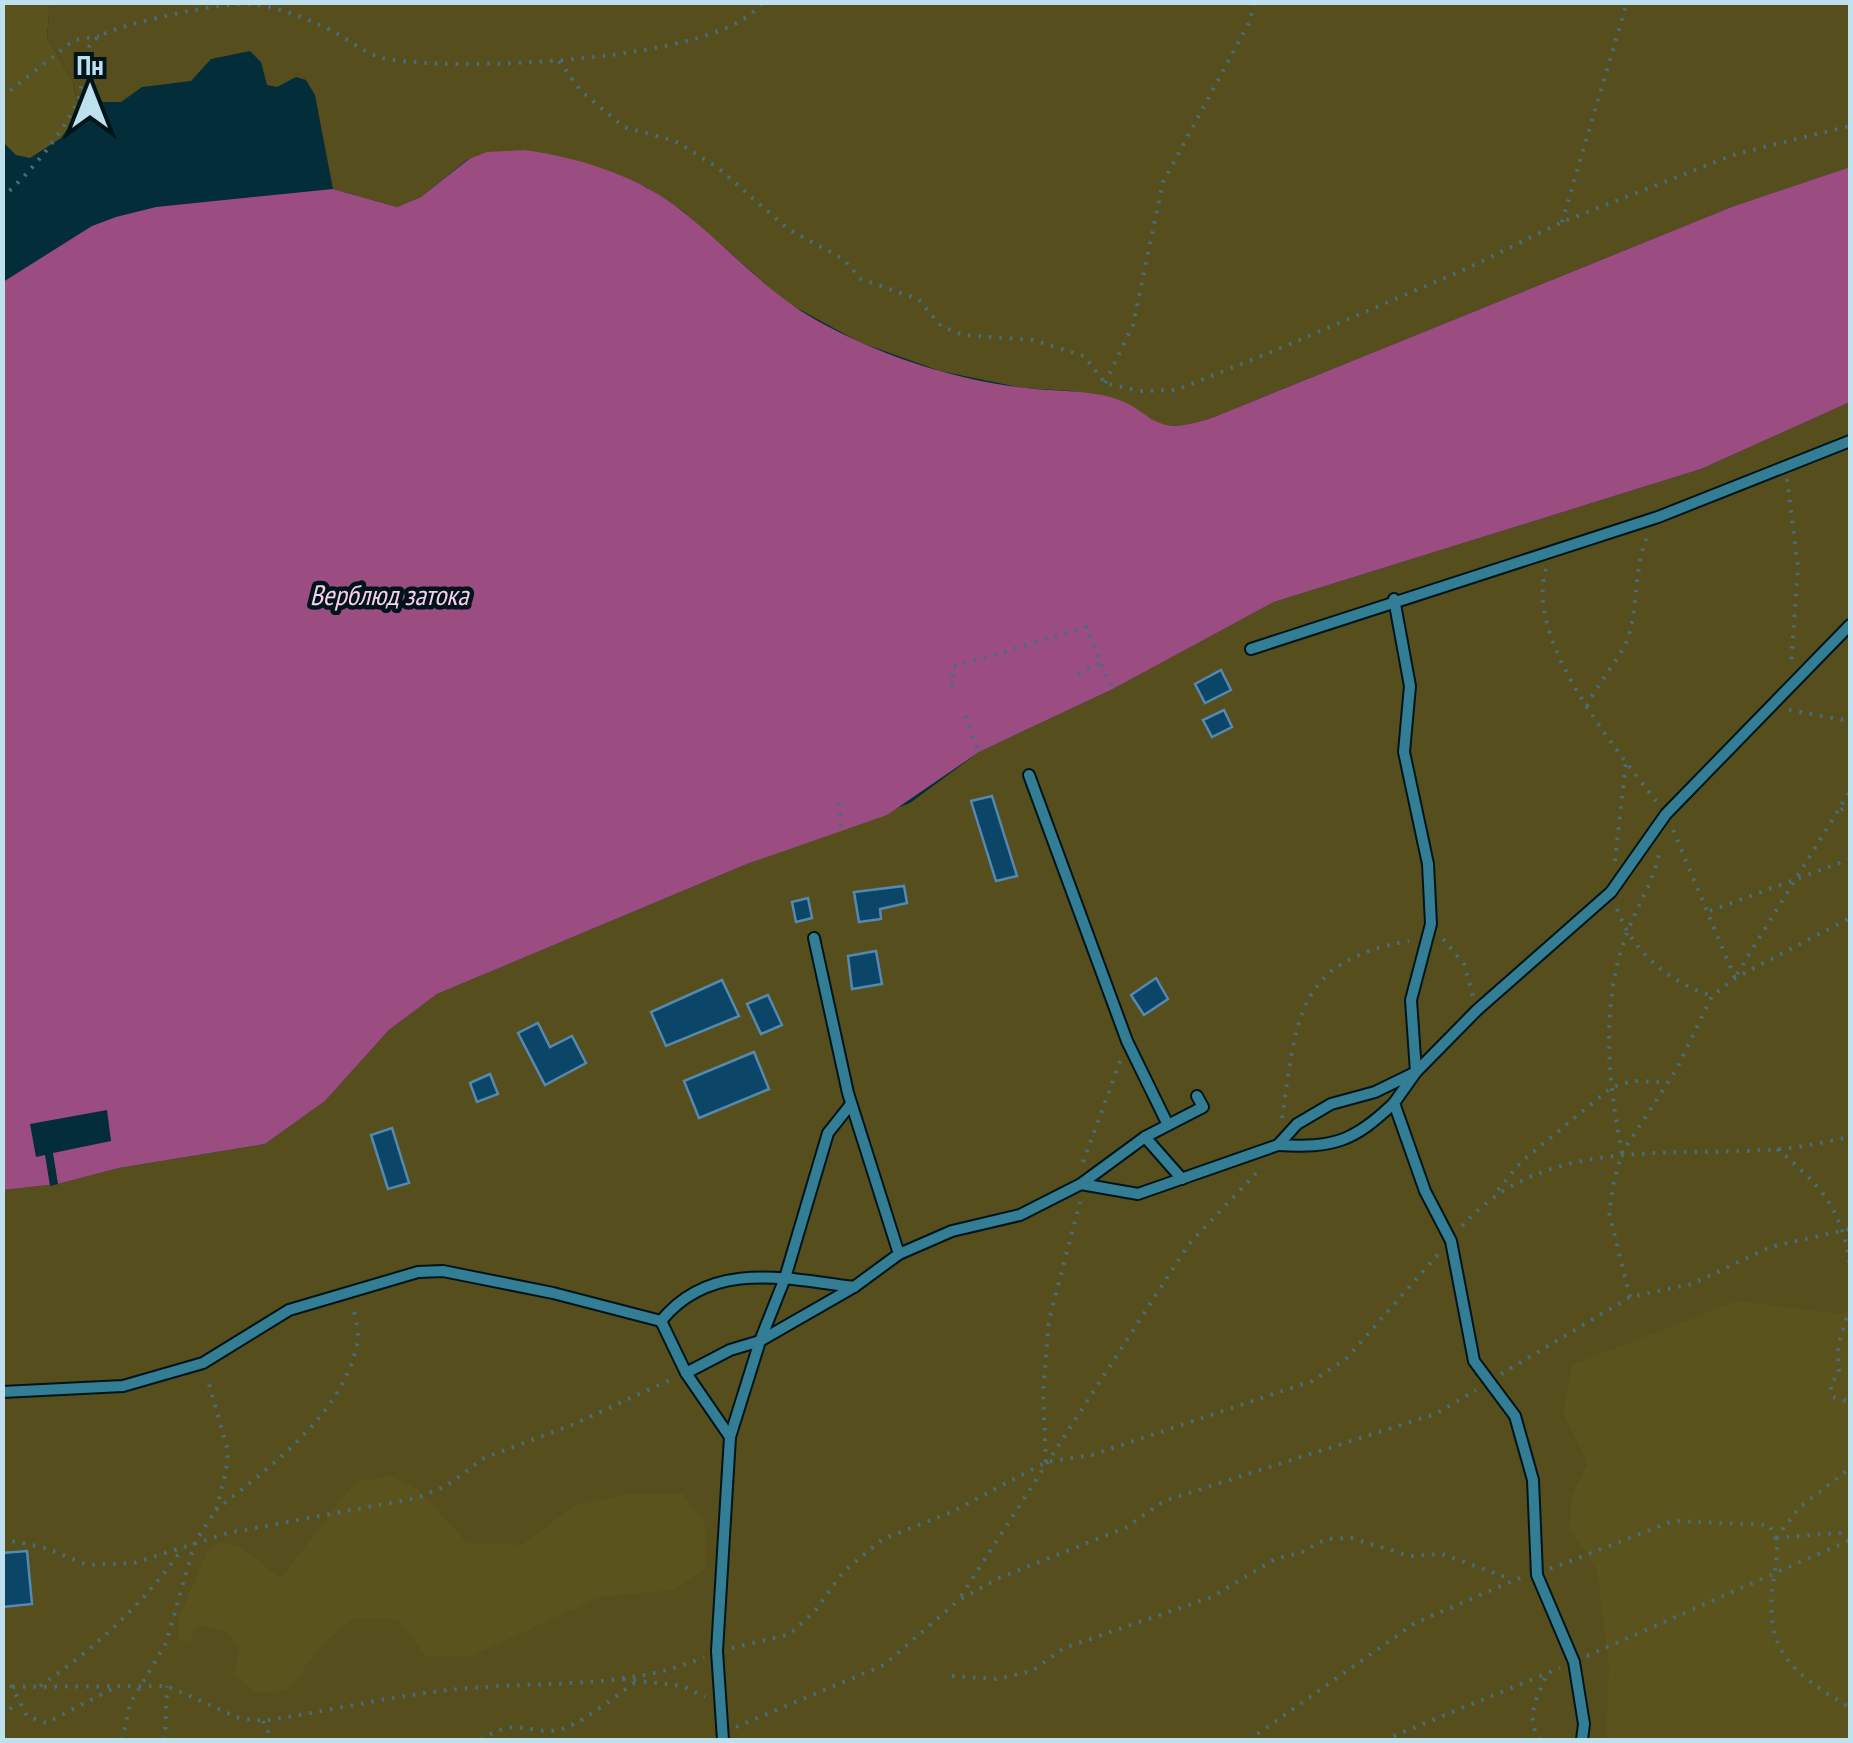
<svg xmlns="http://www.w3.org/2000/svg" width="1853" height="1743" font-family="'PT Sans Narrow',sans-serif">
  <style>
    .green { fill: #564f1d }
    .forest { fill: #5b531d }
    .water { fill: #9b4c81 }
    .pier { fill: #032d39 }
    .building { fill: #0b4567; stroke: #5589af; stroke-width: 2.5 }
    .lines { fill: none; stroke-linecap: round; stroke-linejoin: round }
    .service-casing { stroke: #00141b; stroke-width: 14 }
    .path { stroke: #476e7a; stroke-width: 4; stroke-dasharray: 2.5 8; stroke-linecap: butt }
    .service { stroke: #337e94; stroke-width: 10 }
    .labels { text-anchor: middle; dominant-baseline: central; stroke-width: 9; stroke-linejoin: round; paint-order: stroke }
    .water-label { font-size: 28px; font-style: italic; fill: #fbceea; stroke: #00141b }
  </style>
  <rect width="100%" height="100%" fill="#032d39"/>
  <!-- green -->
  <g class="green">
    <path d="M50,2L1850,3V167L1734,206L1214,417L1191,425L1162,426L1137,410L1072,391L1023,388L940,371L859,342L786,302L683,211L646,187L525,150L468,159L421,197L397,207L333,189L315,95L306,80L296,77L277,87L267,85L261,62L250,51L211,59L191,81L142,87L121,102H95L79,113L73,82L47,37Z"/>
    <path d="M1850,402V1740H3V1190L58,1184L119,1168L265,1144L325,1101L389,1030L437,994L747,864L910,803L979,752L1113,689L1274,602L1701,469Z"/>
  </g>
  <!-- forest -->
  <g class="forest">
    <path d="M3,2L50,3L47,37L73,82L79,113L61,138L30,158L16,155L3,142Z"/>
    <path d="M1737,1301L1840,1314L1850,1311V1726L1845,1740H1606L1609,1664L1597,1571L1570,1527L1572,1495L1588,1463L1563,1413L1572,1365Z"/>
    <path d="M390,1476L418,1489L467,1543L522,1545L574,1506L627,1494H683L705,1524L706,1567L674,1590L600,1597L469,1657L426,1656L398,1619H351L316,1651L289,1690L256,1693L234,1674L240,1648L227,1631L197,1625L189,1642L179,1641V1618L208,1549L223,1542L241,1548L281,1578L355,1482Z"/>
  </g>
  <!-- water -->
  <path class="water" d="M525,150C582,158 641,177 686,214C729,249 767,292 816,320C879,355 953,380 1026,388C1051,391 1076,390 1102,395C1157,406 1144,442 1214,417L1734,206L1850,167V402L1701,469L1274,602L1113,689L979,752L887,815L747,864L437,994L389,1030L325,1101L265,1144L119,1168L58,1184L3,1190V282L92,226L116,217L156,207L333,189L397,207L421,197L469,159L487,152Z"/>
  <!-- pier -->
  <path class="pier" d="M107,1110L111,1141L53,1153L58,1184L50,1186L45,1155L36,1157L30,1124Z"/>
  <!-- building -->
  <g class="building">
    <path d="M1221,670L1231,690L1205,703L1195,684Z"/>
    <path d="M1224,710L1232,727L1212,737L1203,720Z"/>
    <path d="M992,796L1017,876L996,881L971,801Z"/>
    <path d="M904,886L907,903L880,909L881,919L859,922L854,892Z"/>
    <path d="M808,898L812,918L796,922L792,902Z"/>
    <path d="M876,951L882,984L852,989L848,956Z"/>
    <path d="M1156,978L1168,999L1144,1015L1131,995Z"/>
    <path d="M722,980L739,1016L666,1046L651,1012Z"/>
    <path d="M768,995L782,1025L761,1034L747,1004Z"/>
    <path d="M538,1023L550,1047L572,1036L586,1063L545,1085L518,1033Z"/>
    <path d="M754,1052L769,1089L699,1118L684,1081Z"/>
    <path d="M490,1074L498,1094L477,1102L470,1083Z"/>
    <path d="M392,1128L409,1183L388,1189L371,1135Z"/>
    <path d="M27,1551L32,1604L2,1607V1553Z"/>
  </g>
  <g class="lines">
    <defs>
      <g id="service">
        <path d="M1394,599L1410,686L1404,752L1428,864L1431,924L1411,1000L1416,1072L1394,1103L1425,1191L1451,1241L1474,1361L1515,1416L1533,1480L1537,1575L1574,1662L1584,1724L1582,1740"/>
        <path d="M1251,649L1658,517L1850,441"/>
        <path d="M1029,775L1127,1041L1168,1125"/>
        <path d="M814,938L848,1093L899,1254"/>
        <path d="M1145,1137L1182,1179"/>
        <path d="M1278,1145C1334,1148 1353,1142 1394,1103"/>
        <path d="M1081,1184L1138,1194L1278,1145L1297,1124L1331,1104L1375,1092L1416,1072L1477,1010L1611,892L1666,814L1850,625"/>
        <path d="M661,1321L686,1373L730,1437"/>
        <path d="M686,1373L730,1350L760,1341L785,1278L828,1133L851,1104"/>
        <path d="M2,1392L123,1386L203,1363L289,1310L418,1272L443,1271L553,1293L661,1321C710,1260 785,1278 854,1287"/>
        <path d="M723,1740L717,1651L730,1437L760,1341L854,1287L899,1254L952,1231L1020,1215L1081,1184L1145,1137L1203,1107L1197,1096"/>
      </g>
    </defs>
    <!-- service casing -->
    <use href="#service" class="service-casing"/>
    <!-- path -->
    <g class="path">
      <path d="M559,61L581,91L624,127L675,141L717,167L788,229L843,259L861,279L918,299L941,326L963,335L1033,340L1084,356L1105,383L1140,391L1176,390L1269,353L1468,268L1562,222L1736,154L1850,126"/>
      <path d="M2,97L74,40L99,36"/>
      <path d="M2,198C30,172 61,137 77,102C87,80 76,48 102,35C127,22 222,2 250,4C273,5 302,17 322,26C342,34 363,53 382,58C450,73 725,62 762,2"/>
      <path d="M1562,222L1627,2"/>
      <path d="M1105,383L1133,325L1163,182L1250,21L1254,2"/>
      <path d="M1787,479L1798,567L1791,664"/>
      <path d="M1546,569C1524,640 1614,746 1656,801"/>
      <path d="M1078,674L1101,662"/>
      <path d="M952,687L953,667L1086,627L1113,690"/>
      <path d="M1587,706C1598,682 1622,656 1628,638C1639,604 1633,568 1648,535"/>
      <path d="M1789,710L1850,721"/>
      <path d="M965,716L979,752"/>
      <path d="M839,803L842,833"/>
      <path d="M1841,810L1850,804"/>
      <path d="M1673,830L1735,978"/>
      <path d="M1615,861L1626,761"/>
      <path d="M1617,909C1633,953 1668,981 1712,996"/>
      <path d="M1710,911L1850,859"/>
      <path d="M1443,939L1464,964L1473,996"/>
      <path d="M1737,974L1850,791"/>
      <path d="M1282,1118C1297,1018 1295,961 1409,941"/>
      <path d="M1777,1149C1821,1185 1843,1210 1850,1267"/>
      <path d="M1622,1153C1608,1082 1600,1004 1627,933C1638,903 1655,881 1660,848"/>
      <path d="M1083,1162L1121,1059"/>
      <path d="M1498,1190L1520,1163L1612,1087L1633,1081L1667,1082"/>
      <path d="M1462,1226C1545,1134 1670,1158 1782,1149C1805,1147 1828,1141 1850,1137"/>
      <path d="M1630,1297L1609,1212L1614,1181L1622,1153L1676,1070L1712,996L1735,978L1850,918"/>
      <path d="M1850,1308L1838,1346L1839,1373L1830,1385L1833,1397L1850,1402"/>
      <path d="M1501,1374L1630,1297L1692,1284L1770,1247L1850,1229"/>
      <path d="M1046,1462L1043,1393L1049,1320L1080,1202"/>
      <path d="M216,1510C269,1467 341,1417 357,1345C360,1334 355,1318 353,1306"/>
      <path d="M1776,1538L1799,1508L1850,1468"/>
      <path d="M1776,1538L1850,1532"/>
      <path d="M2,1539L46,1548L87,1565L134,1563L228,1533L417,1498L446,1486L484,1458L574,1424L672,1379"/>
      <path d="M1550,1569L1673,1521L1769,1525C1781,1546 1777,1554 1774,1577C1762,1654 1793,1672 1850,1708"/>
      <path d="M961,1596L1189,1244L1262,1167"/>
      <path d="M732,1648L790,1634L815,1611L843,1572L883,1539L952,1512L1046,1462L1092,1455L1312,1381L1346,1359L1440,1252"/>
      <path d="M1587,1656L1850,1540"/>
      <path d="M952,1676L996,1679L1032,1671L1064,1648L1212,1597L1275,1559L1302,1552L1326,1539L1351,1538L1410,1556L1442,1554L1508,1578"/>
      <path d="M623,1679L683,1686L705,1697"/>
      <path d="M11,1685L27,1716L46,1723L112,1689"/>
      <path d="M40,1686C97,1647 143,1604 183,1548"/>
      <path d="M2,1687L167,1686L239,1718L263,1721C336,1710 411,1691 484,1687C557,1682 636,1687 704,1657"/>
      <path d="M2,1716L18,1702"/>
      <path d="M263,1721L272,1740"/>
      <path d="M736,1727L884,1665L959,1600L999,1578L1127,1527L1164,1501L1435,1414L1476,1390"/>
      <path d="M122,1740L130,1704L166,1643L195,1542L216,1510L226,1472L228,1451L207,1377"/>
      <path d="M165,1740L167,1686"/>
      <path d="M481,1740C520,1713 532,1739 565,1728C587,1720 619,1693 640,1679"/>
      <path d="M1249,1740L1415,1623L1522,1577"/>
      <path d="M1384,1740L1560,1668"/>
      <path d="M1540,1740C1524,1717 1538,1696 1548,1672"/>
    </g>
    <!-- service -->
    <use href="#service" class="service"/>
  </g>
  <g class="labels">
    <!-- water labels -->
    <g class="water-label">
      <text x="389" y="594">Верблюд затока</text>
    </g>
  </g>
  <!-- border -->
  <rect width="1853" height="1743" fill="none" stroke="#bee1ed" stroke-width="10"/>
  <!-- north arrow -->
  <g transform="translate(90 90)" stroke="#00141b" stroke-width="8" paint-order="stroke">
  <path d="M0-8L18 38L0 25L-18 38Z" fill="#bee1ed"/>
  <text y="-15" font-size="28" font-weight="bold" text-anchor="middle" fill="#bee1ed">Пн</text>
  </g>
</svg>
